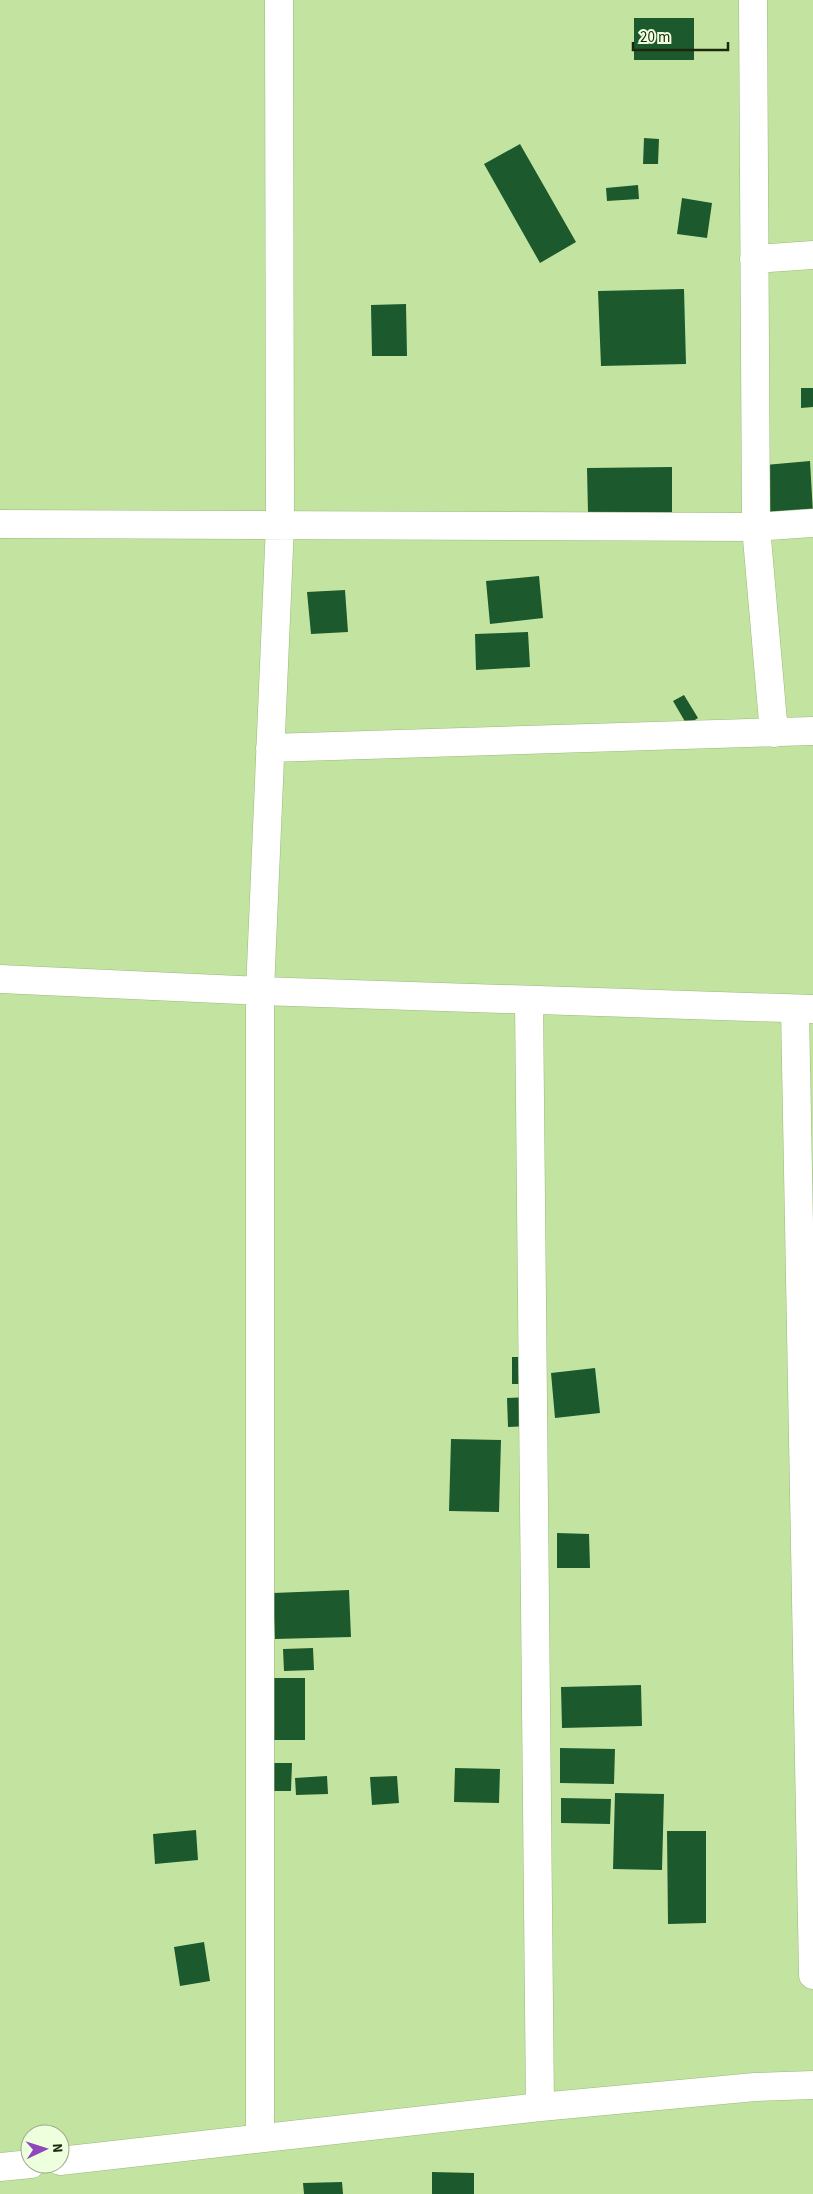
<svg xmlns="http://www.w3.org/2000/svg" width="813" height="2194" font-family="'Source Sans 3',sans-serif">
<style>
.building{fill:#1c592d}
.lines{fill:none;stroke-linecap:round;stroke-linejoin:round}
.minor-casing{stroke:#99b978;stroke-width:29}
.minor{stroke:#fff;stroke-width:28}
</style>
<rect width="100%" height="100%" fill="#c3e4a1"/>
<!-- building -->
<path class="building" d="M 634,18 L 694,18 L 694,60 L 634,60 Z
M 644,138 L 659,139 L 658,164 L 643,164 Z
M 520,144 L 576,242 L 540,263 L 484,164 Z
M 638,185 L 639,199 L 607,201 L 606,188 Z
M 682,198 L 712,203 L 707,238 L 677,234 Z
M 684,289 L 686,364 L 601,366 L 598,291 Z
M 406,304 L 407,356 L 372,356 L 371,305 Z
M 801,388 L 813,388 L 813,407 L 801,408 Z
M 810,461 L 813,513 L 769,517 L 765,465 Z
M 672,467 L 672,513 L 588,513 L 587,468 Z
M 539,576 L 543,618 L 490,624 L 486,581 Z
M 345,590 L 348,632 L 311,634 L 307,592 Z
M 528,632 L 530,667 L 476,670 L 475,634 Z
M 684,695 L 698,718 L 687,725 L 673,701 Z
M 512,1357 L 527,1357 L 527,1384 L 512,1384 Z
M 595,1368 L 600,1413 L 555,1418 L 551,1373 Z
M 529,1397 L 531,1426 L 508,1427 L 507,1398 Z
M 451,1439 L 501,1440 L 499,1512 L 449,1511 Z
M 557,1533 L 589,1534 L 590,1568 L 557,1568 Z
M 349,1590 L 351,1637 L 275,1639 L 273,1593 Z
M 313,1648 L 314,1670 L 284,1671 L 283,1649 Z
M 272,1678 L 305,1678 L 305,1740 L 272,1740 Z
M 641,1685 L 642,1726 L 562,1728 L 561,1687 Z
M 560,1748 L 615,1749 L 614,1784 L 560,1783 Z
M 274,1763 L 292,1763 L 291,1791 L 274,1791 Z
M 455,1768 L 500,1769 L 499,1803 L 454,1802 Z
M 327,1776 L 328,1794 L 296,1795 L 295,1778 Z
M 397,1776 L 399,1803 L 372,1805 L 370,1777 Z
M 615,1793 L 664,1794 L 662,1870 L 613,1869 Z
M 561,1798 L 611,1799 L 610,1824 L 561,1823 Z
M 196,1830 L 198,1860 L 155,1864 L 153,1834 Z
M 667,1831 L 706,1831 L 706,1923 L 668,1924 Z
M 204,1942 L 210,1981 L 180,1986 L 174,1947 Z
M 432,2172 L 474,2173 L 474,2194 L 432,2194 Z
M 342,2182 L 343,2194 L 304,2194 L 303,2183 Z"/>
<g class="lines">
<defs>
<path id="minor" d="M 753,0 L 756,527 L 774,733
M 754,259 L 813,255
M 0,524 L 756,527 L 813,523
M 270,748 L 813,731
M 0,979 L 260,991 L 813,1009
M 529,1000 L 540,2107
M 795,1009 L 813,1975
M 260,2138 L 260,991 L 280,525 L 279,0
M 60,2161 L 540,2107 L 755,2087 L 813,2085
M 0,2167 L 31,2164"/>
</defs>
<!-- minor casing -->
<use href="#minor" class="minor-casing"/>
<!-- minor -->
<use href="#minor" class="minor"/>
</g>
<!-- north arrow -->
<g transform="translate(45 2149) rotate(86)"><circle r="24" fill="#edffdd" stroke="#99a98a"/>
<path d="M0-4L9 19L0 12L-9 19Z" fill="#8e48bb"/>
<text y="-8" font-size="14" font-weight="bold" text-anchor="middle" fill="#1c280e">N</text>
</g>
<!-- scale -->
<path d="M633 42v8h95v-8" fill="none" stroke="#1c280e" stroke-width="2.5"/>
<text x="640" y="42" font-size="15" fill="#1c280e" stroke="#edffdd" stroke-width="4" paint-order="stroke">20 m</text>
</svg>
